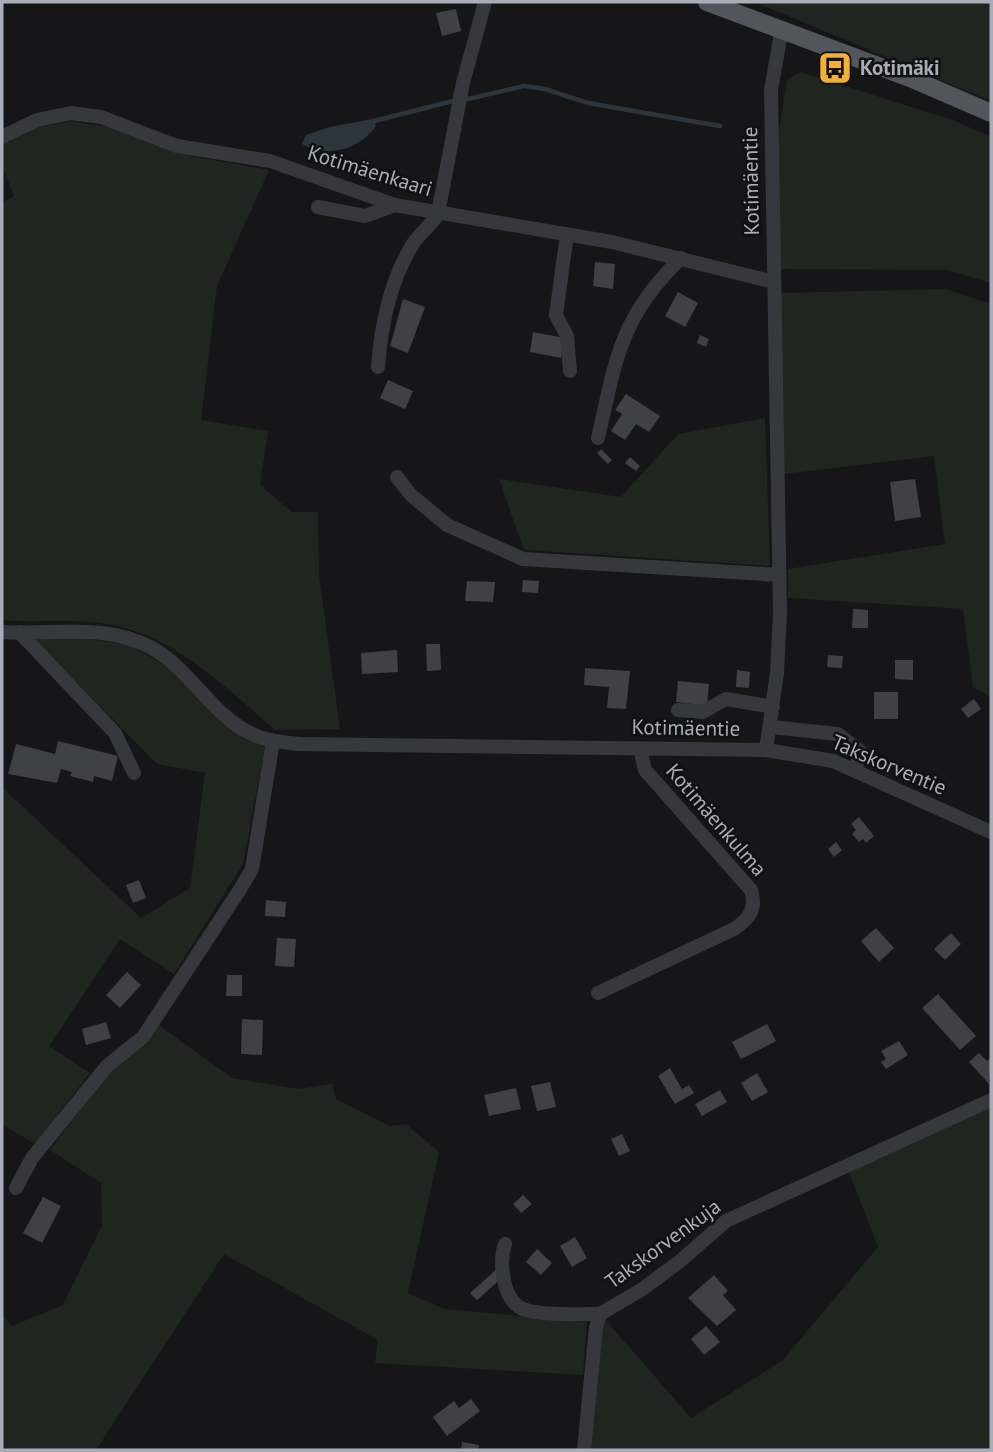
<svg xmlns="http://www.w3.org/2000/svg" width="993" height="1452" font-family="'PT Sans',sans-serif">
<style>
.green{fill:#1e261f}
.water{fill:#2c353c}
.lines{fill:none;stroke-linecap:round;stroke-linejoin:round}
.stream{stroke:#2c353c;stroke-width:4.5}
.building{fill:#404145}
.minor{stroke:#37383d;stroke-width:14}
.major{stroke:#53555c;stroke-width:18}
.labels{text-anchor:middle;stroke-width:5;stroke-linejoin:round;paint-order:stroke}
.poi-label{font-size:21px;font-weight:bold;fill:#a8adb8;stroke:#111113;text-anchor:start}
.street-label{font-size:21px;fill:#a8adb8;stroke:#111113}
</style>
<rect width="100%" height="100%" fill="#161618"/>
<!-- green -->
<path class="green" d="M 755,2 L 991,2 L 991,101 Z
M 800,72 L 953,120 L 991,137 L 991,283 L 948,270 L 777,269 L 776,151 L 787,80 Z
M 71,121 L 112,128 L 190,156 L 269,170 L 217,286 L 201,420 L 268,431 L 260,485 L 292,512 L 318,512 L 319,575 L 340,729 L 275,730 C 224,686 169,630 99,623 C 67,619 34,623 2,620 L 2,203 L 14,196 L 2,164 L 2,145 L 38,127 Z
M 946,289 L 991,304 L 991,698 L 973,687 L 963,609 L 788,598 L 788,569 L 945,544 L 934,456 L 784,474 L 780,293 Z
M 765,418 L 770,566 L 524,550 L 499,479 L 621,497 L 678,434 Z
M 68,636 L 131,645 L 171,669 L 234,731 L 265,747 L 243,864 L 174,974 L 120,939 L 49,1046 L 90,1073 L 35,1144 L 2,1124 L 2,787 L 141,918 L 190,888 L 205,773 L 157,764 L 34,639 Z
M 159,1025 L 232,1078 L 298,1089 L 332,1084 L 336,1099 L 390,1126 L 406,1124 L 439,1152 L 408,1293 L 444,1309 L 587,1322 L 583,1375 L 375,1363 L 378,1340 L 224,1254 L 96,1450 L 2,1450 L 2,1315 L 12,1326 L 63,1305 L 102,1225 L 101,1183 L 50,1150 L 111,1070 Z
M 991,1107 L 991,1450 L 588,1450 L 603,1317 L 691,1418 L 782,1361 L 878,1247 L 849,1172 Z"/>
<!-- water -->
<path class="water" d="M 373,119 L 376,126 C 360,149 327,159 302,144 L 306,135 L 330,127 Z"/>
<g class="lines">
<!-- stream -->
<path class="stream" d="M 468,99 L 524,86 L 545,89 L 588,103 L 720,126
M 374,121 L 453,101"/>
</g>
<!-- building -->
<path class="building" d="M 456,9 L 461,31 L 442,36 L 436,13 Z
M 595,262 L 615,264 L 613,289 L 593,286 Z
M 678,292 L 698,303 L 685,327 L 665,316 Z
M 403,299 L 425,307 L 408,353 L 390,346 Z
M 533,332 L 565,338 L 561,358 L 530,352 Z
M 700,335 L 709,339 L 706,347 L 697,343 Z
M 388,380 L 413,391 L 405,409 L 380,398 Z
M 626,394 L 660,416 L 649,432 L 636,424 L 625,440 L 611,431 L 622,414 L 615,410 Z
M 601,449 L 612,460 L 608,464 L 597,453 Z
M 630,457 L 640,466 L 636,471 L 625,463 Z
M 915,479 L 921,517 L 895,521 L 890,482 Z
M 523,580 L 539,581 L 538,593 L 522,592 Z
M 467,581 L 495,582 L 493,602 L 465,601 Z
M 853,609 L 868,610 L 868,628 L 852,628 Z
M 426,644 L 440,644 L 441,670 L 427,671 Z
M 397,650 L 398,672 L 362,674 L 361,653 Z
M 828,655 L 843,656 L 842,668 L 827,667 Z
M 895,660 L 913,660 L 913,680 L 895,679 Z
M 585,668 L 630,671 L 626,709 L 607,708 L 609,687 L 584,685 Z
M 737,670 L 750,672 L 749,688 L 736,687 Z
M 678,681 L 709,684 L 707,706 L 676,702 Z
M 874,692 L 898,692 L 898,719 L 874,719 Z
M 974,699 L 981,709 L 968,718 L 961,709 Z
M 58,741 L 118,756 L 112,781 L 94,776 L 93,782 L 70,776 L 72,772 L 61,769 L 57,783 L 8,774 L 16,744 L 55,754 Z
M 859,817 L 874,836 L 866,843 L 863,839 L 859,842 L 852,834 L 856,830 L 851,824 Z
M 836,842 L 842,850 L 834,857 L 828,849 Z
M 139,880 L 146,898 L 133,903 L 126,885 Z
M 266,900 L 286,902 L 285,917 L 265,916 Z
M 876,928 L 894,948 L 879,962 L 861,941 Z
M 951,933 L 961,944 L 945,960 L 934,949 Z
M 277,938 L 296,939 L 294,967 L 275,966 Z
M 127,972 L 141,985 L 120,1008 L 106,995 Z
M 227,975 L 242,975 L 242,996 L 226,996 Z
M 938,994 L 976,1036 L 960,1050 L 922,1008 Z
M 242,1019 L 263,1020 L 262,1055 L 241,1054 Z
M 106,1022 L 111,1038 L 86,1045 L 82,1029 Z
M 767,1024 L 776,1041 L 741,1059 L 732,1042 Z
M 899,1041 L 908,1055 L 886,1069 L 881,1062 L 886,1059 L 881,1051 Z
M 979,1053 L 987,1061 L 991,1057 L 989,1084 L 969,1062 Z
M 670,1068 L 682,1089 L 689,1085 L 694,1093 L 675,1104 L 658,1076 Z
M 757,1073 L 768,1092 L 752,1101 L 741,1083 Z
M 550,1082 L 556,1107 L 537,1111 L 531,1086 Z
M 516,1088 L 521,1109 L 489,1116 L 484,1095 Z
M 720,1090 L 727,1102 L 702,1116 L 695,1104 Z
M 622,1134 L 630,1151 L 619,1156 L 611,1139 Z
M 523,1195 L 532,1204 L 521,1213 L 513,1204 Z
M 43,1197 L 61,1206 L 42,1243 L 23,1233 Z
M 575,1237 L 587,1258 L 572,1267 L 560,1246 Z
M 537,1249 L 552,1263 L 541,1275 L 526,1262 Z
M 497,1269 L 503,1277 L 477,1300 L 470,1293 Z
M 714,1275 L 728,1291 L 723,1295 L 736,1310 L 717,1326 L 688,1298 Z
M 706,1326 L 720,1342 L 704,1355 L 691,1339 Z
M 471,1399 L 480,1411 L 447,1436 L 433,1417 L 454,1401 L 459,1408 Z
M 462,1442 L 479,1445 L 478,1450 L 461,1450 Z"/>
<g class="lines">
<!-- minor -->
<path class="minor" d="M 2,137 L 37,120 L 71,113 L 101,117 L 177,146 L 270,161 L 395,205 L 612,242 L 774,282
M 318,207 L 365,216 L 395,205
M 567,234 L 556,315 L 567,336 L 570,371
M 378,367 C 381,326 389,284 411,247 C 418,234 431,227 438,213 L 463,83 L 485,2
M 598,438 C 616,359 620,317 681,258
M 397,477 L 411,495 L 447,525 L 523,559 L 779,575
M 2,632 C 51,635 105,623 150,647 C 190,668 210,714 252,734 C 267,741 283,742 299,744 L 766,750 L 777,673 L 780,612 L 771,90 L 782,28
M 19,632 L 115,733 L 134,773
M 678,710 L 703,712 L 726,699 L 773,707
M 771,727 L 838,734 L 861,752 L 855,769
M 766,750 L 833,761 L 991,832
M 598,993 L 734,929 C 749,919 757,909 751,890 L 645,770 L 640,749
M 16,1188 L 32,1158 L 107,1066 L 143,1037 L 239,891 L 252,869 L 273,741
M 505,1244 C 499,1262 502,1300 523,1309 C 542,1316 580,1314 600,1314
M 584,1450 L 596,1327 L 600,1314 L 641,1290 L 679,1262 L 726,1221 L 991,1100"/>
<!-- major -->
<path class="major" d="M 707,2 L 910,78 L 991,113"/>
</g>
<!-- icons -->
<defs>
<symbol id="bus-square" viewBox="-11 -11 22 22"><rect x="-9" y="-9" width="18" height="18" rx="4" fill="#f2b134" stroke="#111113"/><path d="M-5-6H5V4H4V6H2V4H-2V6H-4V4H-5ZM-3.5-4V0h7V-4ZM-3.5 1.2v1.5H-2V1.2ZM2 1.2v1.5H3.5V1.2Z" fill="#111"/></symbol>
</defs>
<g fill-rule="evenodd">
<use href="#bus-square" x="816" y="49" width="38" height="38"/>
</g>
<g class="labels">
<!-- poi labels -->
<g class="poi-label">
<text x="860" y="75">Kotimäki</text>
</g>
<!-- street labels -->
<g class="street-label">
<text transform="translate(370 171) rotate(17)" y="7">Kotimäenkaari</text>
<text transform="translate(751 181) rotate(-91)" y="7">Kotimäentie</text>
<text transform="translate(686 728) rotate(1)" y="7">Kotimäentie</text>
<text transform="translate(889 765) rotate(23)" y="7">Takskorventie</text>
<text transform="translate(716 820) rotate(49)" y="7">Kotimäenkulma</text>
<text transform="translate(663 1244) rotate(-36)" y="7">Takskorvenkuja</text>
</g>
</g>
<!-- border -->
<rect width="993" height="1452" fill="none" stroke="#a8adb8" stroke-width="7"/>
</svg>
